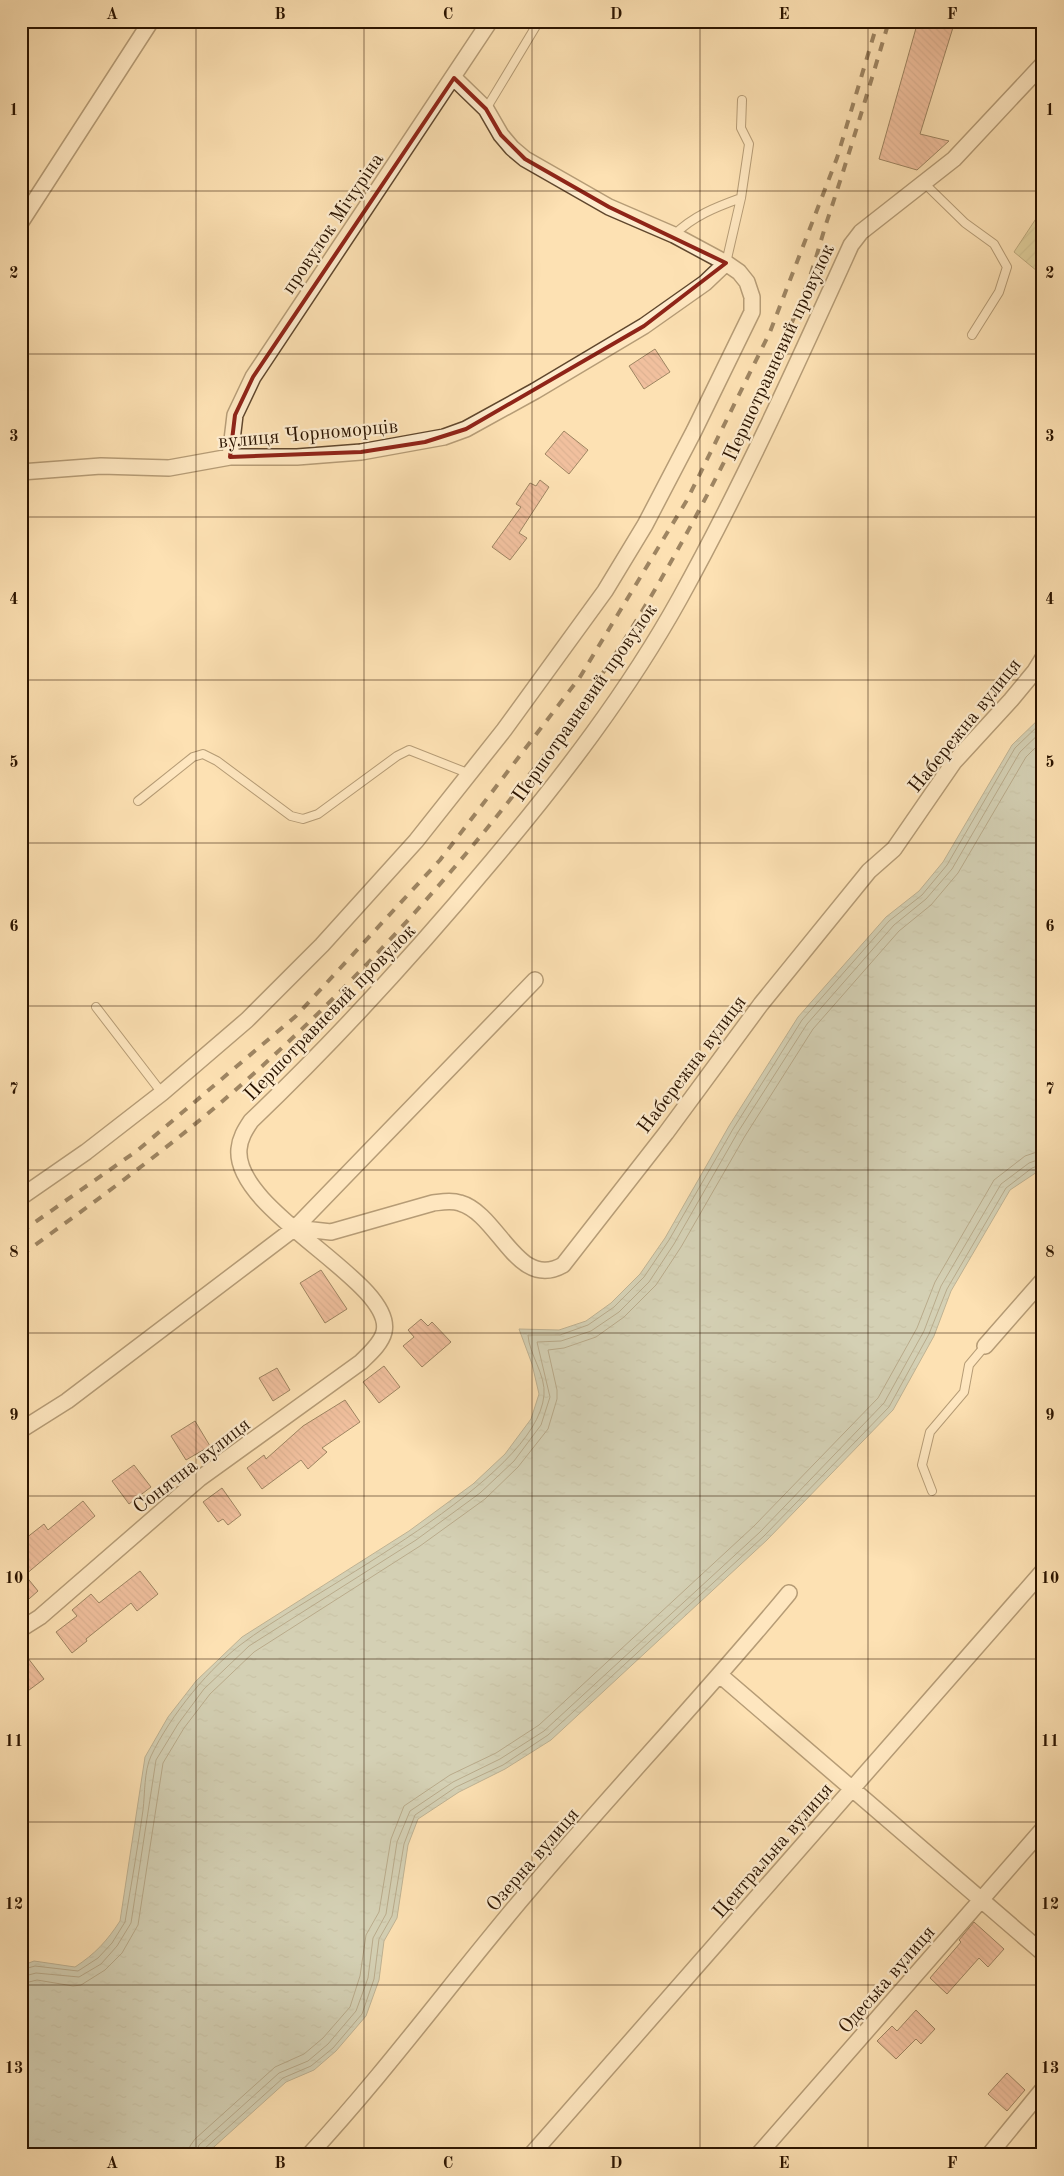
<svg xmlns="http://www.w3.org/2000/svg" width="1064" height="2176" font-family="'Old Standard TT',serif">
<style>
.garden{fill:url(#garden-furrows);stroke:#776b45}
.water{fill:url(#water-ripples);stroke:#73786d}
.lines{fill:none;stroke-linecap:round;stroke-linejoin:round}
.shore{stroke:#67685b;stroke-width:1}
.building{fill:url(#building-back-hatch);stroke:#2b1400}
.lane-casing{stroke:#60472d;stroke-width:10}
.street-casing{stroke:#60472d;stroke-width:18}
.lane{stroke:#feecce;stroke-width:8}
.street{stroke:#feecce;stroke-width:15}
.rail{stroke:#2b1400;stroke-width:4;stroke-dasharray:9 9;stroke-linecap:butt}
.marked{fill:none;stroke:#8f2418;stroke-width:4;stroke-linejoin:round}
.grid{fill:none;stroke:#2b1400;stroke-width:1;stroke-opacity:0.55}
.labels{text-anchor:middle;stroke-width:4.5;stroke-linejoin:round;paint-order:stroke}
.street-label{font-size:20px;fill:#2b1400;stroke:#feecce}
.neatline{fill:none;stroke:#2b1400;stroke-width:2}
.grid-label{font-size:16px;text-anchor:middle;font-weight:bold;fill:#2b1400}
</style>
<defs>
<pattern id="garden-furrows" width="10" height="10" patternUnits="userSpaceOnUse" patternTransform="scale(1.25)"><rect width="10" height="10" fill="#c3c28a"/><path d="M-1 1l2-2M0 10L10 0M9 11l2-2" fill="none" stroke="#a8a675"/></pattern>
<pattern id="water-ripples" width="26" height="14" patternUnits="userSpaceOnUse" patternTransform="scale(1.25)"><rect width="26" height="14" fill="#a3bbb6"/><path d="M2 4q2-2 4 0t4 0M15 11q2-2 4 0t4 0" fill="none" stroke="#8ca09b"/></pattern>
<pattern id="building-back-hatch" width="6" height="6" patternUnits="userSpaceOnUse" patternTransform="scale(1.25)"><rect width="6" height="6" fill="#e39786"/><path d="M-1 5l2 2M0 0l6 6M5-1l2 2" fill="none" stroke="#b87a6b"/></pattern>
</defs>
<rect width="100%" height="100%" fill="#fde1b3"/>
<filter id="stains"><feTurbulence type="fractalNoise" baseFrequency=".004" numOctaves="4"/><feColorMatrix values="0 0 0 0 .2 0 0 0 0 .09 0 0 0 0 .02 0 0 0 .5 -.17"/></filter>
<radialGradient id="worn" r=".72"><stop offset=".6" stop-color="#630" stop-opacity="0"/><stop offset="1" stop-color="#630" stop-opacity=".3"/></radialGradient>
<!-- garden -->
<path class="garden" d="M 1043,208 L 1043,276 L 1014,252 Z"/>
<!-- water -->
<path class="water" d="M 1043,715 L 1043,1168 L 1010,1190 L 951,1291 L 934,1336 L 893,1410 L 767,1540 L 551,1740 L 505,1769 L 459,1792 L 418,1819 L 408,1845 L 397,1918 L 384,1941 L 379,1980 L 366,2016 L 336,2051 L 314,2070 L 286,2082 L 205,2155 L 21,2155 L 21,1966 L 34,1961 L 75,1967 C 95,1954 107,1941 120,1921 L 145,1757 L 168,1717 L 196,1681 L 242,1637 L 409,1531 L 473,1484 L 505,1454 L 531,1419 L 539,1394 L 532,1364 L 519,1329 L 559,1330 L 586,1321 L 611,1303 L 640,1274 L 665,1238 L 729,1126 L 798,1017 L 886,917 L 919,891 L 943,862 L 1012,745 Z"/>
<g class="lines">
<!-- shore -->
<path class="shore" d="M 21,1970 L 35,1966 L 78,1971 L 98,1958 L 112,1943 L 125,1922 C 131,1885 138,1847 143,1810 C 145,1794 144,1771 151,1756 C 170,1716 210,1666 247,1640 C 313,1591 537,1479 544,1395 C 546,1375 529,1354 528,1335 L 560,1335 L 588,1325 L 614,1307 L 644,1277 L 669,1240 L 733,1129 L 802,1020 L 889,921 L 922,895 L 947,865 L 1015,748 L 1043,721
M 21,1977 L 36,1973 L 79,1977 L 101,1964 L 117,1946 L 131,1923 L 156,1760 L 178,1724 L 204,1689 L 249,1646 L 416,1540 L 480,1493 L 514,1461 L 541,1425 L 550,1397 L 537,1342 L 561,1341 L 591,1331 L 619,1312 L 649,1282 L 674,1244 L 738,1132 L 807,1024 L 894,925 L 926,899 L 952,869 L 1020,752 L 1043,730
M 21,1984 L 37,1980 L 73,1986 L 81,1985 L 105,1970 L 122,1953 L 138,1925 L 163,1763 L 184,1728 L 210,1694 L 254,1652 L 420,1546 L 485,1499 L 518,1467 L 548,1429 L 557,1399 L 557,1390 L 548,1350 L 564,1348 L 596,1337 L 624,1317 L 656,1285 L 681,1247 L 745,1136 L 813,1029 L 899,931 L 931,905 L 958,873 L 1026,757 L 1043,740
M 188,2155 L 190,2146 L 195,2139 L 275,2067 L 304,2054 L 323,2038 L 350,2007 L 360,1976 L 366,1935 L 379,1912 L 391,1839 L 404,1806 L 450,1775 L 496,1753 L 539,1725 L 754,1526 L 878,1398 L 917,1328 L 935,1282 L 994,1180 L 1025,1156 L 1043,1150
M 196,2155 L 199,2145 L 279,2073 L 308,2061 L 328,2044 L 356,2011 L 368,1978 L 373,1938 L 386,1914 L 397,1842 L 410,1811 L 453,1782 L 500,1759 L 544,1731 L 760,1532 L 884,1403 L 924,1331 L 941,1286 L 1001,1184 L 1029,1163 L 1043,1158
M 202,2155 L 204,2149 L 283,2078 L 311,2066 L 333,2048 L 362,2014 L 374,1979 L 379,1939 L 392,1916 L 404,1844 L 415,1815 L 456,1787 L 503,1765 L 548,1735 L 764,1536 L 889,1407 L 929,1334 L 947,1289 L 1006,1188 L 1032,1168 L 1043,1164"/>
</g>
<!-- building -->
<path class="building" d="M 918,21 L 955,21 L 920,134 L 949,141 L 917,170 L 879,159 Z
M 655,349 L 670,372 L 644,389 L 629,366 Z
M 564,431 L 588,450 L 569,474 L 545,454 Z
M 540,480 L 549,487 L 519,533 L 527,538 L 510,560 L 492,547 L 521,507 L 516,504 L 530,483 L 536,486 Z
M 321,1270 L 347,1309 L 325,1323 L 300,1283 Z
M 421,1319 L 428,1326 L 432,1322 L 451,1342 L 422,1367 L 403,1346 L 414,1337 L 408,1330 Z
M 384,1366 L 400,1387 L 379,1403 L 363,1382 Z
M 277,1368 L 290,1390 L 273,1401 L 259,1378 Z
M 345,1400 L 360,1422 L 322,1448 L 327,1452 L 308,1469 L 301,1460 L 262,1489 L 247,1468 L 264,1455 L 266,1459 L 303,1426 Z
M 195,1421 L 210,1446 L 186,1460 L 171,1436 Z
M 134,1465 L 151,1487 L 129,1504 L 112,1481 Z
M 222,1488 L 241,1515 L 228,1525 L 223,1519 L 218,1522 L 203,1502 Z
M 83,1501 L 95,1516 L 25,1575 L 38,1591 L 21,1606 L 21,1542 L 44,1524 L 48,1530 Z
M 140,1571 L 158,1594 L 137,1611 L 131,1603 L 86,1639 L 87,1641 L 72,1653 L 56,1632 L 77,1616 L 72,1610 L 91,1594 L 99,1603 Z
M 21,1649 L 44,1679 L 21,1696 Z
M 974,1922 L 1004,1949 L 988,1967 L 979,1958 L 947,1994 L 930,1978 L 961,1942 L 959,1940 Z
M 916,2010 L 935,2029 L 921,2044 L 916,2039 L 896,2059 L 877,2041 L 892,2026 L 897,2031 Z
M 1007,2073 L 1025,2090 L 1007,2111 L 988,2094 Z"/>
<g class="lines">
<defs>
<path id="lane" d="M 486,109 L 539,21
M 924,183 L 965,223 L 994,244 L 1007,267 L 999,292 L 972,335
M 674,235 C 693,216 716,207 741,198
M 726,263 L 741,198 L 749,144 L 741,128 L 742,100
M 138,801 L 193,757 L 203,754 L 217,761 L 291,816 L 303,819 L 318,814 L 397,756 L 409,750 L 470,774
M 96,1007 L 162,1093
M 932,1491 L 922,1465 L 930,1432 L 964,1392 L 969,1365 L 985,1346"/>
<path id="street" d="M 21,222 L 151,21
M 230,457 L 235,415 L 253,377 L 490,21
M 21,472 L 101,466 L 169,468 L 230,457 L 297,457 L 361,452 L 444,437 L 466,429 L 535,391 L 644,326 L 705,283 L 726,263
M 21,1197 L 86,1152 L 162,1093 L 247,1020 L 322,945 L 416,841 L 504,730 L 605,591 L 645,525 L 694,431 L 752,312 L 752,297 L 747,282 L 739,272 L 726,263 L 674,235 L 609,207 L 525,159 L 512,148 L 501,135 L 486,109 L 454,78
M 295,1228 L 331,1232 L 433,1203 C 442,1202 451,1200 460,1203 C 499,1214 517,1291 563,1265 L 666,1133 L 761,1004 L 869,871 L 894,849 L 954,762 L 1011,700 L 1035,671 L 1043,658
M 985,1346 L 1043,1280
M 21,1430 L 67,1401 L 295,1228 L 535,980
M 21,1629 L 40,1617 L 199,1479 L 361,1362 C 369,1354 381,1344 384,1332 C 396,1282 233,1212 239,1149 C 240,1138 245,1130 251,1121 C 337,1039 416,952 492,861 C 561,779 628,692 680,598 C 743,484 797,364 851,245 L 861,232 L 954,159 L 1043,64
M 721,1676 L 1043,1953
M 309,2155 C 386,2072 453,1980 526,1894 C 612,1792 704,1696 789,1593
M 531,2155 L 1043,1571
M 758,2155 L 1043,1829
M 989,2155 L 1043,2089"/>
</defs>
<!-- lane casing -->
<use href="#lane" class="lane-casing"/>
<!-- street casing -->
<use href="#street" class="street-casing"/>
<!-- lane -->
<use href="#lane" class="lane"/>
<!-- street -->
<use href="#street" class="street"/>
<!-- rail -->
<path class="rail" d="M 21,1232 L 138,1150 L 296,1016 L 440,860 L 580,677 L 687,500 L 770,332 L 837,158 L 878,21
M 21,1255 C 88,1207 155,1158 218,1105 C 351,991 471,858 573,716 C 635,630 687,537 734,442 C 758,394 784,345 803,295 C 813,271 819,246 827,221 C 849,155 869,88 889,21"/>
</g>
<!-- marked area -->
<path d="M0 0H1064V2176H0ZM 454,78 L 486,109 L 501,135 L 525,159 L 609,207 L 726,263 L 644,326 L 466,429 L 425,442 L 361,452 L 230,457 L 235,415 L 253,377 Z" fill="#fde1b3" fill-opacity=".55" fill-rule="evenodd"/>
<path class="marked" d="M 454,78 L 486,109 L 501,135 L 525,159 L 609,207 L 726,263 L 644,326 L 466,429 L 425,442 L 361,452 L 230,457 L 235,415 L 253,377 Z"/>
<!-- grid -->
<path class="grid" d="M 196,21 L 196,2155M 364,21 L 364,2155M 532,21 L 532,2155M 700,21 L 700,2155M 868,21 L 868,2155M 21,191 L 1043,191M 21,354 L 1043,354M 21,517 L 1043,517M 21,680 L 1043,680M 21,843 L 1043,843M 21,1006 L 1043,1006M 21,1170 L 1043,1170M 21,1333 L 1043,1333M 21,1496 L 1043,1496M 21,1659 L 1043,1659M 21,1822 L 1043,1822M 21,1985 L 1043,1985"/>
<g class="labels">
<!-- street labels -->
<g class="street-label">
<text transform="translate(332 223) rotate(-56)" y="7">провулок Мічуріна</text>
<text transform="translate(778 352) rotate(-65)" y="7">Першотравневий провулок</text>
<text transform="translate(308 433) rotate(-5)" y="7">вулиця Чорноморців</text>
<text transform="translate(584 702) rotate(-55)" y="7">Першотравневий провулок</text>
<text transform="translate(964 725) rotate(-51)" y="7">Набережна вулиця</text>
<text transform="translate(329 1012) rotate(-46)" y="7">Першотравневий провулок</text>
<text transform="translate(691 1064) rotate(-53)" y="7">Набережна вулиця</text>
<text transform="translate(191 1465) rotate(-38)" y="7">Сонячна вулиця</text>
<text transform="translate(772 1850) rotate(-49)" y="7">Центральна вулиця</text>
<text transform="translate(532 1859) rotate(-49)" y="7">Озерна вулиця</text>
<text transform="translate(886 1979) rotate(-49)" y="7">Одеська вулиця</text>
</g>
</g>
<!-- margin -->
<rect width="1064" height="2176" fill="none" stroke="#fde1b3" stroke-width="55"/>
<rect x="28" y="28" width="1008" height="2120" class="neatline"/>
<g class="grid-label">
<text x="112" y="19">A</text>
<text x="280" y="19">B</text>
<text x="448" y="19">C</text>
<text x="616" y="19">D</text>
<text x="784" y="19">E</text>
<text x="952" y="19">F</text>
<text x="14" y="115">1</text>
<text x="1050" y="115">1</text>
<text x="14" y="278">2</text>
<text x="1050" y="278">2</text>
<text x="14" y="441">3</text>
<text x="1050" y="441">3</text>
<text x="14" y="604">4</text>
<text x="1050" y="604">4</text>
<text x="14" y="767">5</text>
<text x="1050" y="767">5</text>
<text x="14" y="931">6</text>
<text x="1050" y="931">6</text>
<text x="14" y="1094">7</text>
<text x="1050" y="1094">7</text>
<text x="14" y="1257">8</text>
<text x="1050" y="1257">8</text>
<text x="14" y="1420">9</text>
<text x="1050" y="1420">9</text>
<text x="14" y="1583">10</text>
<text x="1050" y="1583">10</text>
<text x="14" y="1746">11</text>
<text x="1050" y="1746">11</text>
<text x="14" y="1909">12</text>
<text x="1050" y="1909">12</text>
<text x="14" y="2073">13</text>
<text x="1050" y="2073">13</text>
<text x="112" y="2168">A</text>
<text x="280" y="2168">B</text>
<text x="448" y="2168">C</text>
<text x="616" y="2168">D</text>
<text x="784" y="2168">E</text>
<text x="952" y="2168">F</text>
</g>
<rect width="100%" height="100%" filter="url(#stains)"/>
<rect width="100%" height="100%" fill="url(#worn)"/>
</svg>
